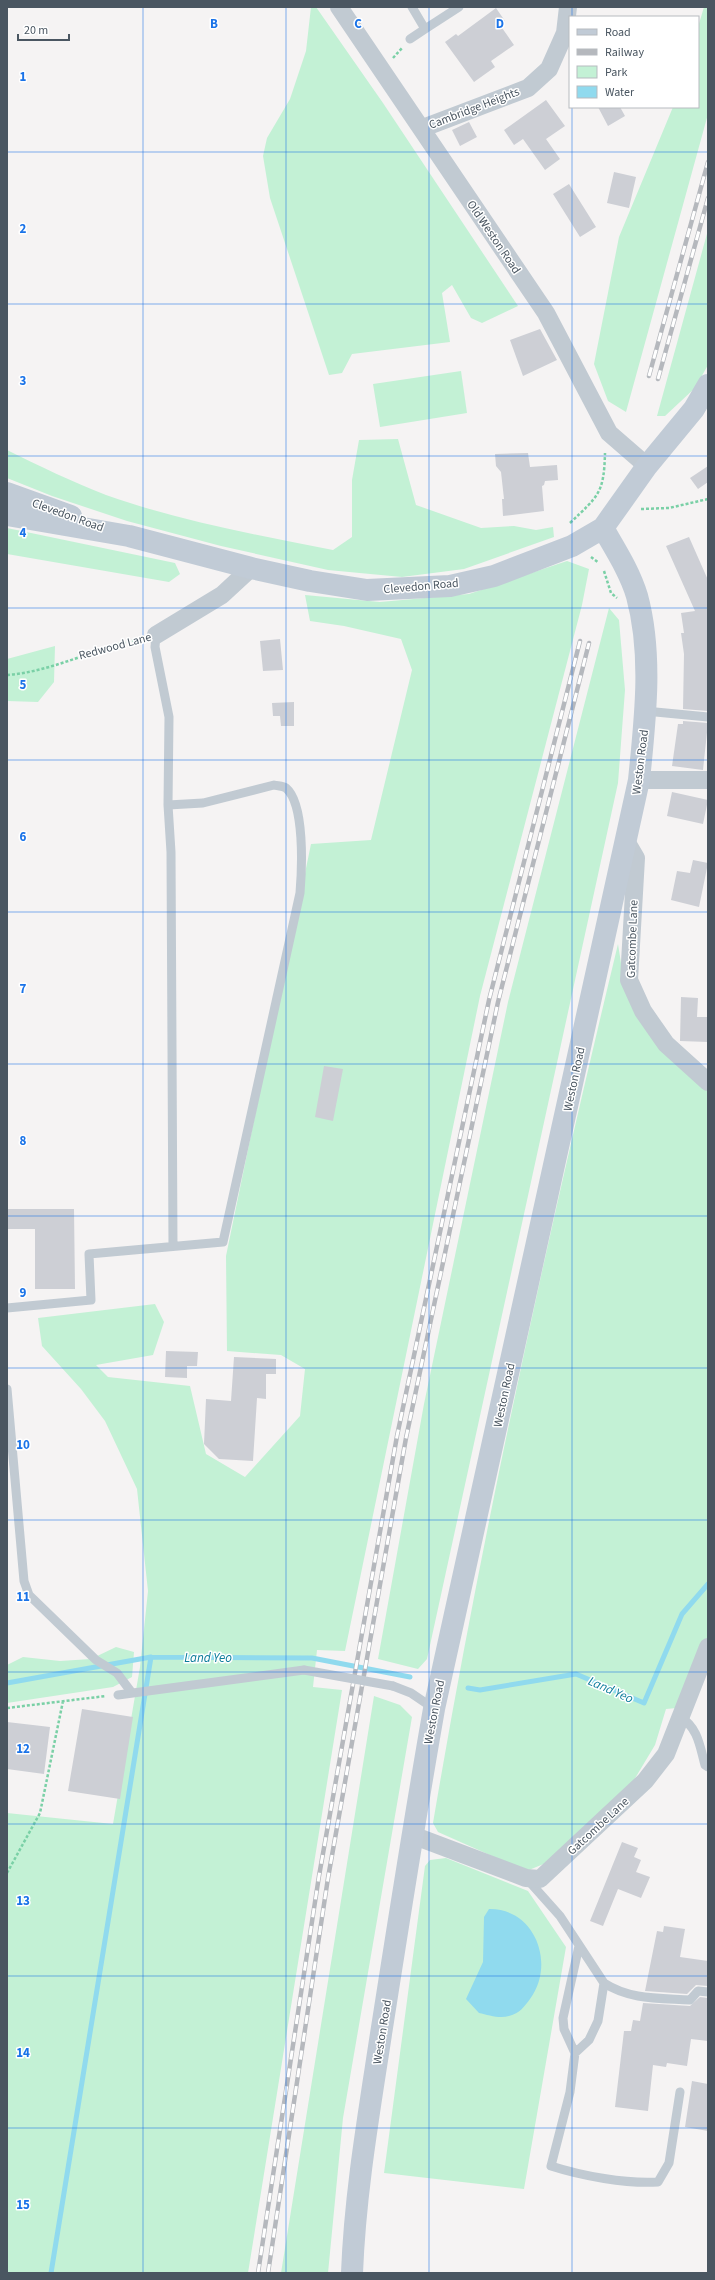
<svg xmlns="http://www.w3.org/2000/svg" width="715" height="2280" font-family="'Source Sans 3',sans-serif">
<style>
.green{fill:#c3f1d5}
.water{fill:#90daee}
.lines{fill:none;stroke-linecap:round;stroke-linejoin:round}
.stream{stroke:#90daee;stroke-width:5}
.building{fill:#cdcfd5}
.path{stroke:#7ad0a6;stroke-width:2.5;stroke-dasharray:3 2;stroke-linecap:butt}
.lane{stroke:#c1cad2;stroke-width:9}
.street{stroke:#c1cad2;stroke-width:18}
.secondary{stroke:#c1cbd6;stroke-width:22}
.rail-casing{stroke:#b5b8bd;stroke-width:4.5}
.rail{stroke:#fff;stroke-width:3;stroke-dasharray:9;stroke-linecap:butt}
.lane-bridge{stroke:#c1cad2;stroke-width:9}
.grid{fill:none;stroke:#1a73e8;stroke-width:1;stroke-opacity:0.55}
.labels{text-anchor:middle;stroke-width:3;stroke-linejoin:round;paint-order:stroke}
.street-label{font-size:12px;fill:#4a5661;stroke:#fff}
.water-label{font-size:13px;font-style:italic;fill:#0c7c9b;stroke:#fff}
.grid-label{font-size:13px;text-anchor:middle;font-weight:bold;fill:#1a73e8;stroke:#fff;stroke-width:3;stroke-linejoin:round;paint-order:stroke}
</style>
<rect width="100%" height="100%" fill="#f5f3f3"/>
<!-- green -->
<path class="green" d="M 311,7 L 316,7 L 383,103 L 518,306 L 482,323 L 471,318 L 452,285 L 442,293 L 450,342 L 352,354 L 342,373 L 329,375 L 270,198 L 263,156 L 267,138 L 290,99 L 306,51 Z
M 704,7 L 708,7 L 708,114 L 626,412 L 608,401 L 594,364 L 619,237 L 673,107 L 698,107 L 698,27 Z
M 708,230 L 708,365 L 695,388 L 665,416 L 657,416 Z
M 461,371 L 467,413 L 380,427 L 373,384 Z
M 398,439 L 416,505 L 481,528 L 514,526 L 536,530 L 553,527 L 554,537 L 464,569 L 402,577 L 328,570 L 221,546 L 127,521 L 52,496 L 7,478 L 7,450 C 39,466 73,482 106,495 C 179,521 257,535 333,550 L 352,537 L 352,480 L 359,440 Z
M 7,528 L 175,563 L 180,574 L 169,582 L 7,554 Z
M 567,561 L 589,569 L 582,605 L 480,996 L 345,1651 L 317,1650 L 313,1687 L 342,1690 L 248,2273 L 7,2273 L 7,1813 L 113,1824 L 140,1667 L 148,1591 L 137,1489 L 105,1421 L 81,1389 L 42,1346 L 38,1318 L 155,1304 L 164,1322 L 153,1355 L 96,1365 L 108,1377 L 190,1386 L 206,1454 L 245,1477 L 300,1416 L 305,1369 L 281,1355 L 227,1351 L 226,1256 L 311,844 L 371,840 L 412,670 L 401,639 L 344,626 L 310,621 L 305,595 L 380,602 L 469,594 Z
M 609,608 L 619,620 L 625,690 L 618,783 L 427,1659 L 418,1669 L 378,1659 L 424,1404 L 508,1002 Z
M 55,646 L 54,682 L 38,702 L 7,701 L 7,659 Z
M 618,944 L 624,982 L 662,1051 L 708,1091 L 708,1653 L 677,1708 L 666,1709 L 655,1745 L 634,1780 L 546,1863 L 529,1870 L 519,1868 L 438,1832 L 433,1823 C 483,1527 548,1235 618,944 Z
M 116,1647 L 134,1652 L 132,1677 L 113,1687 L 7,1703 L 7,1665 L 23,1657 L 60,1661 L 91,1659 Z
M 374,1696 L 400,1705 L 412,1717 L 343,2118 L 328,2273 L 281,2273 Z
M 446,1858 L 528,1891 L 566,1947 L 524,2189 L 384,2173 L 425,1866 L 430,1860 Z"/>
<!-- water -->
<path class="water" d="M 489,1909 C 535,1908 556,1964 530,1999 C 524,2007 520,2013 509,2016 C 500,2019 488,2015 479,2013 L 466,1999 L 483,1962 L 484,1917 Z"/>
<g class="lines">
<!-- stream -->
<path class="stream" d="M 7,1683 L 151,1657 L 312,1658 L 410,1677
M 468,1688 L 480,1690 L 576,1674 L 644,1703 L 682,1614 L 708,1584
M 51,2273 L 151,1657"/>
</g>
<!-- building -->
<path class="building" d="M 496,8 L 505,21 L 500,25 L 514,45 L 491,61 L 495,67 L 474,82 L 445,42 L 456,34 L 458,36 Z
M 546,100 L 565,126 L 546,139 L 560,159 L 545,170 L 523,139 L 514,145 L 504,130 Z
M 598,107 L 620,107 L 625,116 L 608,126 Z
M 469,122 L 477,137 L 460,146 L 452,130 Z
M 614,172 L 636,177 L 629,208 L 607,203 Z
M 569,184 L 596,227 L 580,237 L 553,194 Z
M 540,329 L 557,360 L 523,376 L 510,340 Z
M 528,453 L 530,467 L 557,465 L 558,480 L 545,481 L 544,485 L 542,486 L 544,511 L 503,516 L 502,499 L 504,499 L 501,472 L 496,466 L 495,454 Z
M 708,466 L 708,482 L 698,489 L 690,478 Z
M 689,537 L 708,580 L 708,711 L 683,709 L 684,654 L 681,633 L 684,633 L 681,613 L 695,611 L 666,546 Z
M 280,639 L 283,670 L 263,671 L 260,641 Z
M 294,702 L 294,726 L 281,726 L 280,716 L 273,716 L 272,703 Z
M 683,721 L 708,723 L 703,770 L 672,766 L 678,724 L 683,724 Z
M 672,792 L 708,800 L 703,824 L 667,816 Z
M 693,860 L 708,863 L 699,907 L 671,900 L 677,871 L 690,873 Z
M 681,997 L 698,998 L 697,1017 L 708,1017 L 708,1042 L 680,1041 Z
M 324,1066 L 343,1069 L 333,1121 L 315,1117 Z
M 7,1209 L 74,1209 L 75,1289 L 35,1289 L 35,1229 L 7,1229 Z
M 166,1351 L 198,1352 L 197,1366 L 187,1366 L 187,1378 L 165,1377 Z
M 234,1357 L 276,1359 L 276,1374 L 266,1374 L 266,1399 L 257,1398 L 253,1461 L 219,1459 L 204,1444 L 206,1399 L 231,1401 Z
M 82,1709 L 133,1717 L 120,1799 L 68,1791 Z
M 7,1722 L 50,1727 L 44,1774 L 7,1769 Z
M 622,1842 L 638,1848 L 634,1857 L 641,1860 L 636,1872 L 650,1877 L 641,1898 L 618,1889 L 603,1926 L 590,1921 Z
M 664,1926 L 685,1929 L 680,1957 L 708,1961 L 708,1986 L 696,1985 L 687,1994 L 645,1991 L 657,1931 L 663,1932 Z
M 700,1997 L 708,1998 L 708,2041 L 691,2039 L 687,2066 L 667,2063 L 666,2067 L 653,2065 L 648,2111 L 615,2107 L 624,2031 L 631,2031 L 633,2020 L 640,2021 L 643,2003 L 690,2006 Z
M 692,2081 L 708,2084 L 708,2131 L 685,2127 Z"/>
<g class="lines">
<!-- path -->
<path class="path" d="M 393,58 L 402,48
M 641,509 L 669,508 L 708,499
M 570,523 C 598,496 604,494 605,453
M 591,557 L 599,563
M 604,571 L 611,593 L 617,598
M 7,675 C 51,672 96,648 139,639
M 7,1708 L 106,1696
M 7,1873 L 40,1813 L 63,1701"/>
<!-- lane -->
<path class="lane" d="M 412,7 L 425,29 L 459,7
M 410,39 L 425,29
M 645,711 L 708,717
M 168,805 L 171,852 L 173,1246
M 7,1308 L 91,1300 L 89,1254 L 223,1242 L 300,893 C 302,869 305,804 286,788 C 283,786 278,786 274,785 L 203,803 L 168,805 L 169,717 L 155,647 L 156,635
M 7,1389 L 24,1581 L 29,1595 L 96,1660 L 117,1673 L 132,1693
M 393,1686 L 411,1693 L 433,1708
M 118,1695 L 304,1670
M 680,1717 C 698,1727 700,1747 705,1765 L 708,1767
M 527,1879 L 560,1916 L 604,1983 C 630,2000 660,1998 690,2000 L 698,1991 L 708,1992
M 604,1983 L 598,2021 L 589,2040 L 575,2053 L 570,2092 L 551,2166 C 582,2176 626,2184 658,2182 L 669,2163 L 680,2092
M 575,2053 L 564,2029 L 563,2018 L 579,1946"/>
<!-- street -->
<path class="street" d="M 339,7 L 546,313 L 609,433 L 647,466
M 423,128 L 528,88 L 549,69 L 565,33 L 568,7
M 156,635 L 222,595 L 251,568
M 639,780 L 708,780
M 626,841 L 636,858 L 629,980 L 643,1011 L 666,1044 L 708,1082
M 412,1835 L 526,1878 L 540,1879 L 645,1781 L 666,1754 L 708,1647"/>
<!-- secondary -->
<path class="secondary" d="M 7,493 L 71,516
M 7,515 L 129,536 L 251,568 L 310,581 L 367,590 L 450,586 L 494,576 L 572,546 L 603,528 L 647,466 L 694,409 L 708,385
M 352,2273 C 355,2193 369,2113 381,2034 C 398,1925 415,1817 434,1709 L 639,780 C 645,720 653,655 637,596 C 630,572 615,549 603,528"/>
<defs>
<path id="rail" d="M 649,376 L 708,162
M 658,379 L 708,198
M 258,2273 L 319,1876 L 397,1436 L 489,1000 L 580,641
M 268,2273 L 328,1878 L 406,1438 L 498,1002 L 589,643"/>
</defs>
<!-- rail casing -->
<use href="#rail" class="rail-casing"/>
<!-- rail -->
<use href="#rail" class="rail"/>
<!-- lane-bridge -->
<path class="lane-bridge" d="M 304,1670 L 393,1686"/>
</g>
<!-- grid -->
<path class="grid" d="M 143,7 L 143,2273M 286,7 L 286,2273M 429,7 L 429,2273M 572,7 L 572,17M 572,107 L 572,2273M 7,152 L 708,152M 7,304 L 708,304M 7,456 L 708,456M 7,608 L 708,608M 7,760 L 708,760M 7,912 L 708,912M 7,1064 L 708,1064M 7,1216 L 708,1216M 7,1368 L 708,1368M 7,1520 L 708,1520M 7,1672 L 708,1672M 7,1824 L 708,1824M 7,1976 L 708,1976M 7,2128 L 708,2128"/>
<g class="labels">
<!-- street labels -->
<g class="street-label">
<text transform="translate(474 108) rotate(-21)" y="4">Cambridge Heights</text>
<text transform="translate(494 237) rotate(56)" y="4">Old Weston Road</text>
<text transform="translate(68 515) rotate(20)" y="4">Clevedon Road</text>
<text transform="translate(421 586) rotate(-5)" y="4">Clevedon Road</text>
<text transform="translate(115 646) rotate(-15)" y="4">Redwood Lane</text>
<text transform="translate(640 762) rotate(-83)" y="4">Weston Road</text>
<text transform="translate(632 939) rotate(-88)" y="4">Gatcombe Lane</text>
<text transform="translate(574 1079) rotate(-78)" y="4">Weston Road</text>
<text transform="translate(504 1395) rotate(-78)" y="4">Weston Road</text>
<text transform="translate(434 1712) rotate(-79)" y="4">Weston Road</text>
<text transform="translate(598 1826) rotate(-43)" y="4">Gatcombe Lane</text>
<text transform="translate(382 2032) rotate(-81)" y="4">Weston Road</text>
</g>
<!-- water labels -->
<g class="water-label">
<text x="208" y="1662">Land Yeo</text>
<text transform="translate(611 1689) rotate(24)" y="5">Land Yeo</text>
</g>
</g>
<g class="grid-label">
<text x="214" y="28">B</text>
<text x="358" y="28">C</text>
<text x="500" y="28">D</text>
<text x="23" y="81">1</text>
<text x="23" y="233">2</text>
<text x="23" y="385">3</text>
<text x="23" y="537">4</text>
<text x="23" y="689">5</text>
<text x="23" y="841">6</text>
<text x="23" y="993">7</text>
<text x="23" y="1145">8</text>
<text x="23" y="1297">9</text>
<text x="23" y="1449">10</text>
<text x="23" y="1601">11</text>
<text x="23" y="1753">12</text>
<text x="23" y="1905">13</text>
<text x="23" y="2057">14</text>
<text x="23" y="2209">15</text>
</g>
<!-- border -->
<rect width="715" height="2280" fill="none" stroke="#4a5661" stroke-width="16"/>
<!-- legend -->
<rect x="569" y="16" width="130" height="92" fill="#ffffff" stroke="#b7bbc0"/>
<rect x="577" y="29" width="20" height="6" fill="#c1cbd6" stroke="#b7bbc0"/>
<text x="605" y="36" font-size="12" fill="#4a5661">Road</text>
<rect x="577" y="49" width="20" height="6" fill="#b5b8bd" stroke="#b7bbc0"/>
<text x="605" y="56" font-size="12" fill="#4a5661">Railway</text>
<rect x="577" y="66" width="20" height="12" fill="#c3f1d5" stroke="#b7bbc0"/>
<text x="605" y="76" font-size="12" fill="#4a5661">Park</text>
<rect x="577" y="86" width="20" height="12" fill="#90daee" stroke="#b7bbc0"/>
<text x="605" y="96" font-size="12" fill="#4a5661">Water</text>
<!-- scale -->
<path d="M18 34v6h51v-6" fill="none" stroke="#4a5661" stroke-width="2"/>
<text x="24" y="34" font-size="12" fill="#4a5661" stroke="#ffffff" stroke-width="3" paint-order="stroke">20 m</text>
</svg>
